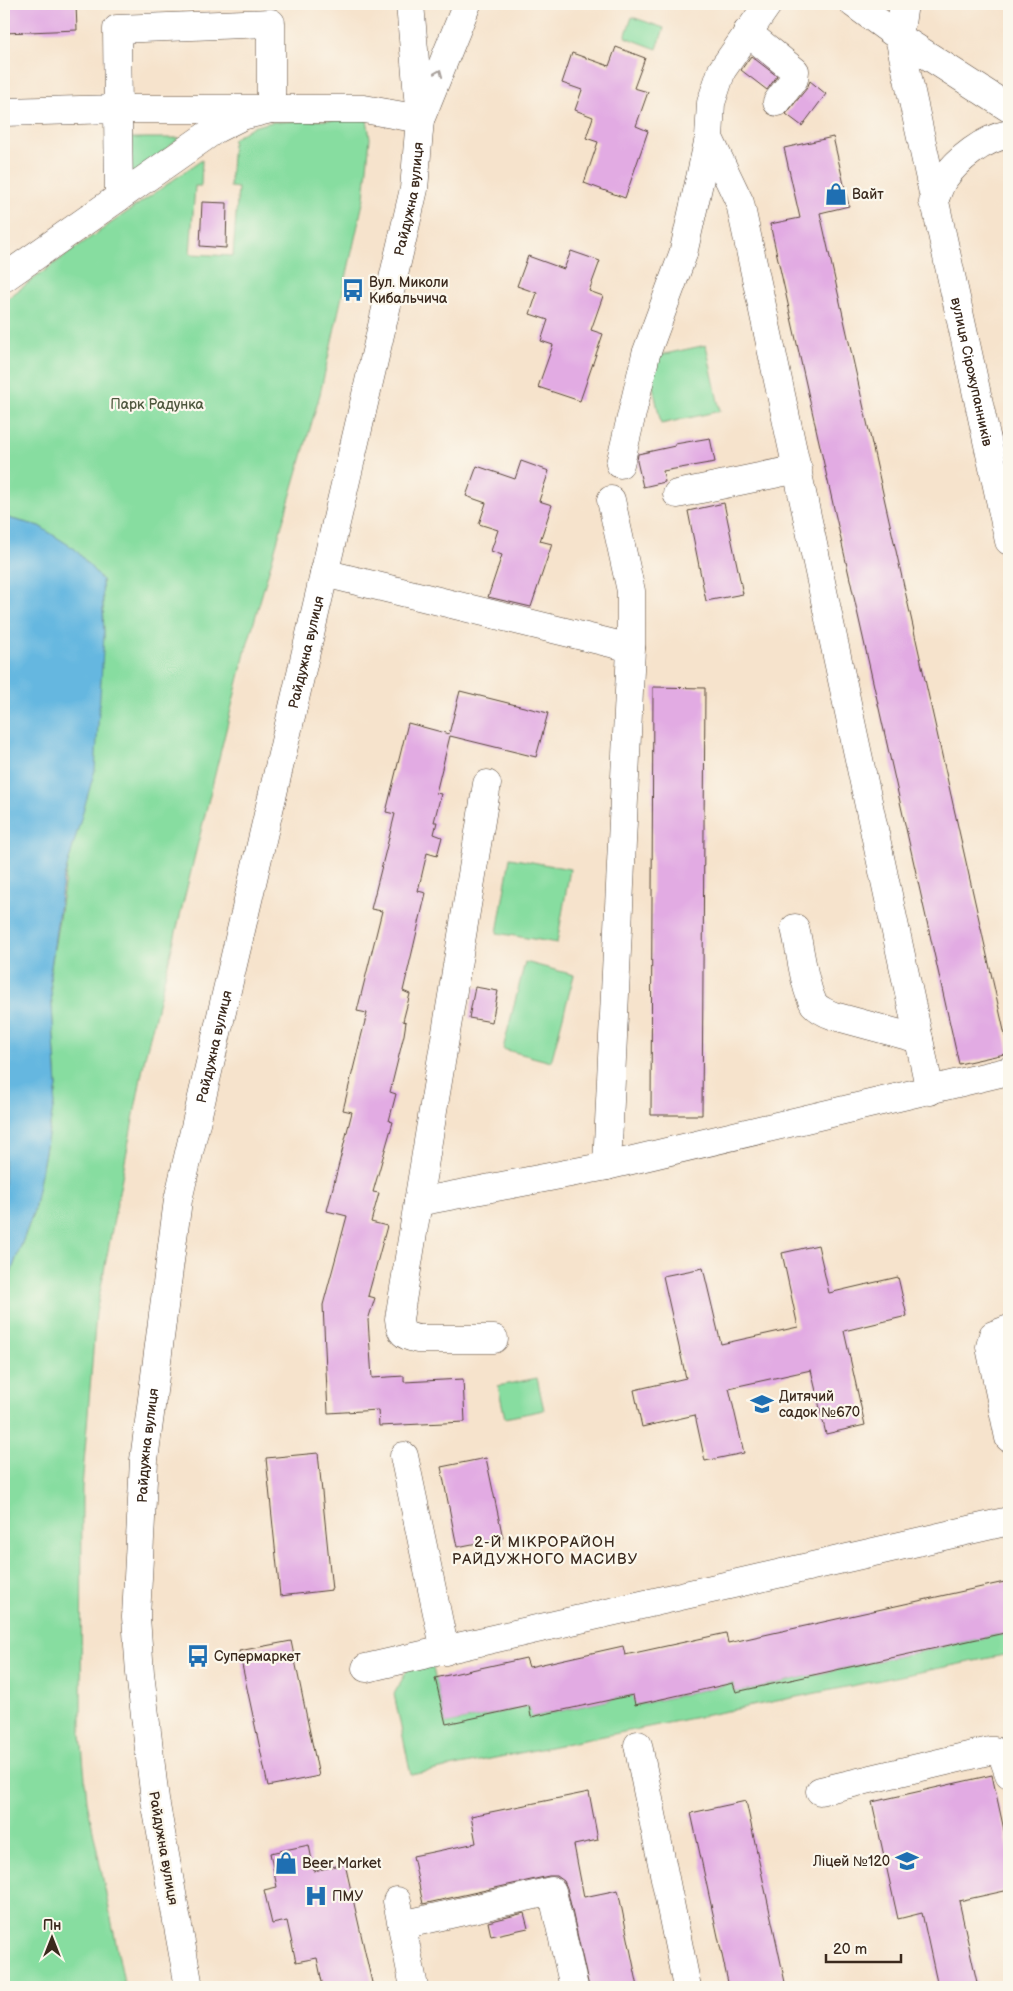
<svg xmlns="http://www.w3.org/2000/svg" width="1013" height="1991" font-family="'Balsamiq Sans',sans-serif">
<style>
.green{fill:#87dda0;stroke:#61845f}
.water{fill:#65b7e0;stroke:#50707f}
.building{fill:#e2abe3}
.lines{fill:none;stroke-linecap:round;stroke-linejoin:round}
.minor-casing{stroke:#574638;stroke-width:29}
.minor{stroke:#fff;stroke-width:28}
.oneway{stroke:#a79f9a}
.labels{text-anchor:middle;stroke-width:4.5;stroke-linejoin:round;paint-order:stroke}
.poi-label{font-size:14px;fill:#3b2a1e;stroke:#fbf7ec;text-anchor:start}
.street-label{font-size:14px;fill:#3b2a1e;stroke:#fbf7ec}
.park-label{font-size:14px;fill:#4e573e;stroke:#fbf7ec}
.neighbourhood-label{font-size:15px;letter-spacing:1px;fill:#3b2a1e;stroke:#fbf7ec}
</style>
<rect width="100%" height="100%" fill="#fbf7ec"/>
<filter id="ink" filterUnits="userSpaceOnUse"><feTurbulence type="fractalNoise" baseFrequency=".02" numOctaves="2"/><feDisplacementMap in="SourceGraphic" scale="10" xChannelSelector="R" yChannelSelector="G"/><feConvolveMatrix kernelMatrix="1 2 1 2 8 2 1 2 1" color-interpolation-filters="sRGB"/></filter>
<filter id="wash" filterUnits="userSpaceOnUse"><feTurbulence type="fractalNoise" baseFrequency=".0096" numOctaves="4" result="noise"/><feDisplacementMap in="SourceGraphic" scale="20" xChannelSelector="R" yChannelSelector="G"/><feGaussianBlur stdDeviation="1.12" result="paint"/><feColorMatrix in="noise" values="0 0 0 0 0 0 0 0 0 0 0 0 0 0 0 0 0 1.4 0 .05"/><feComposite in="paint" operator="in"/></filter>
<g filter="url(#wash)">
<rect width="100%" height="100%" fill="#f6e3cc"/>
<!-- green -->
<path class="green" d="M 632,17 L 664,28 L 657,49 L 625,37 Z
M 367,119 L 370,138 L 364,198 L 320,394 L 245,653 L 145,1057 L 96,1313 L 82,1488 L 81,1734 L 87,1801 L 125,1987 L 4,1987 L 4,1291 L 34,1211 L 57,1087 L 50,974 L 104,636 L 102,580 L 74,549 L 39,526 L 4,517 L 4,301 L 77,247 L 202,160 L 201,186 L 195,186 L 190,254 L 233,256 L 238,188 L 230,187 L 233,139 L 252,127 L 272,122 Z
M 125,138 L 180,138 L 125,181 Z
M 706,345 L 720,411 L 661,424 L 647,358 Z
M 510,858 L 570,869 L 557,943 L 497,933 Z
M 525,962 L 574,975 L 551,1062 L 503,1049 Z
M 537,1378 L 544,1410 L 505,1418 L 498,1386 Z
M 1009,1632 L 1009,1654 L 411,1775 L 394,1694 L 408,1669 L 432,1664 L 446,1724 L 529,1706 L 532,1717 L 633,1695 L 636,1705 L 733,1683 L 736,1692 Z"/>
<!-- water -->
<path class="water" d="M 4,517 L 39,526 L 75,549 L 102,580 L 104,636 L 95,770 L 63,881 L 50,974 L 57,1087 L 34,1211 L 4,1291 Z"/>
<g id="blocks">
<!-- building -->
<path class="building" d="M 4,4 L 76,4 L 77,30 L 4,33 Z
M 616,47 L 645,58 L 634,88 L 648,92 L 636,126 L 648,131 L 625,198 L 584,183 L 598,142 L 586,138 L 593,117 L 575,110 L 582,90 L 562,83 L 572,53 L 609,66 Z
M 751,56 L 777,76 L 767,90 L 741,70 Z
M 810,81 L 826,94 L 802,126 L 786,114 L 807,88 Z
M 833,137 L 849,206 L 820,213 L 1009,1053 L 959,1064 L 770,224 L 800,218 L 784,148 Z
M 202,202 L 227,203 L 226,248 L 200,246 Z
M 571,251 L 600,261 L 589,291 L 603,296 L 591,330 L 603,334 L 580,401 L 538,387 L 553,345 L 541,341 L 548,320 L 530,314 L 537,293 L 517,286 L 528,256 L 564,269 Z
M 710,438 L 715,462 L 663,471 L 665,482 L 643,487 L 637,461 L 638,454 L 675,446 L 675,444 Z
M 521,461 L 549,471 L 539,501 L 552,505 L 540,541 L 552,544 L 531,607 L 488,597 L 502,555 L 491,551 L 498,530 L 479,524 L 486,503 L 466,496 L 477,466 L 515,479 Z
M 724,503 L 743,594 L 706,601 L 688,511 Z
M 653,687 L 705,688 L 702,1115 L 651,1115 Z
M 460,691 L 548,713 L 536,757 L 450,736 L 436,793 L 441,794 L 434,822 L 437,822 L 434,834 L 442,837 L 437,856 L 427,853 L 418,891 L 426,893 L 403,991 L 410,994 L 403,1021 L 406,1022 L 404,1035 L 390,1092 L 396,1094 L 389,1121 L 393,1122 L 373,1192 L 379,1193 L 371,1222 L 387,1226 L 368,1296 L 375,1298 L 368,1320 L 372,1378 L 404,1376 L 404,1382 L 463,1379 L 465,1422 L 379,1426 L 378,1410 L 328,1413 L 323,1305 L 347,1216 L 327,1211 L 352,1112 L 343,1110 L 367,1013 L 357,1011 L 382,911 L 371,909 L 395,814 L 386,812 L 408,723 L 449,734 Z
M 475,987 L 498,991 L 492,1022 L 469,1018 Z
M 818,1245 L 829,1293 L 898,1277 L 907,1316 L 844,1331 L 865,1425 L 826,1434 L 811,1370 L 729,1388 L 744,1453 L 705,1461 L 695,1415 L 642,1427 L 634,1390 L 686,1378 L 663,1276 L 703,1268 L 721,1344 L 798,1327 L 782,1253 Z
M 318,1453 L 332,1590 L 280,1596 L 266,1458 Z
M 486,1458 L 503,1538 L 457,1547 L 441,1467 Z
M 1009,1581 L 1009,1632 L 736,1692 L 733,1683 L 635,1705 L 633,1695 L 531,1717 L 529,1706 L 446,1724 L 435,1678 L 526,1658 L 529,1667 L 623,1646 L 625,1655 L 726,1633 L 728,1643 Z
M 291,1641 L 319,1776 L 268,1786 L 239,1651 Z
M 992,1775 L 1009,1853 L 1009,1890 L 959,1901 L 978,1987 L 938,1987 L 922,1913 L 898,1919 L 872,1802 Z
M 589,1792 L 598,1840 L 574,1845 L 584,1897 L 618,1890 L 638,1987 L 589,1987 L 567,1888 L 564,1881 L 557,1876 L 549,1876 L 423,1904 L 413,1856 L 476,1843 L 471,1816 Z
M 746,1801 L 786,1987 L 729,1987 L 691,1813 Z
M 309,1845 L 314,1871 L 345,1864 L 373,1987 L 323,1987 L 317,1958 L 296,1962 L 287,1921 L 272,1924 L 264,1890 L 277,1887 L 270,1853 Z
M 524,1913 L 528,1928 L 491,1936 L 488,1922 Z"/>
</g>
</g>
<g filter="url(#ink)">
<use href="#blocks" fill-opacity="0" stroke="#574638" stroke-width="1"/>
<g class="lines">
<defs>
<g id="minor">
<path d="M 768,4 L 722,70 L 711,103 L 709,138 L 740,203 L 930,1091"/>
<path d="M 854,4 L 899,37 L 1009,108"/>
<path id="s1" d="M 904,4 L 899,37 L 1009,541"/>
<path d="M 747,32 L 795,71 L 794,79 L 777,102"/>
<path d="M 4,112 L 118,109 L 271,109 L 271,23 L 117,29 L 119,197"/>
<path d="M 422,115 L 467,4"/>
<path d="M 933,202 C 937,195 939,187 943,180 C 958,159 983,139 1009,134"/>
<path d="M 4,278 L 216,129 L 242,116 L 271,109 L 364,109 L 420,119"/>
<path d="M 620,464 L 646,354 L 683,254 L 709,138"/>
<path d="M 677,494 L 798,469"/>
<path d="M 324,573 L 631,648"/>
<path d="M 487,784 L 418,1202 L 607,1166 L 1009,1071"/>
<path d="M 795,928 C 800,947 804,988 814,1004 C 819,1010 826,1013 834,1016 L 919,1039"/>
<path d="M 607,1166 L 631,648 L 631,591 L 611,500"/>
<path d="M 418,1202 L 399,1319 C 400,1333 404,1336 418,1339 L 494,1339"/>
<path d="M 1009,1329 L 993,1335 L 990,1347 L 1009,1438"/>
<path d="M 404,1456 L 445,1651"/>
<path d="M 366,1668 L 1009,1521"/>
<path d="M 638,1745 L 687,1987"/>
<path d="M 820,1791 L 989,1751 L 995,1751 L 1003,1757 L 1009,1774"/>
<path d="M 397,1901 L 414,1987"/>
<path d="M 402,1925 L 552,1891 L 574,1987"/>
<path id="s2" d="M 189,1987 L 155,1800 L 140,1673 L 136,1617 L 144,1460 L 178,1200 L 414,189 L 420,119 L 410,4"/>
</g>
</defs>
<!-- minor casing -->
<use href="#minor" class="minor-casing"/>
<!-- minor -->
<use href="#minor" class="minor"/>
</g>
<!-- one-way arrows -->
<defs><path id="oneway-chevron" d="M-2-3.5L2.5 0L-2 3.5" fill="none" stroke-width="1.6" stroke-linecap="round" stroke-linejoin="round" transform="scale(1.25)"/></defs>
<use class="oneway" href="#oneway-chevron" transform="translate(439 73) rotate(-68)"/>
</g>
<!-- icons -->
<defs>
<symbol id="shop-bare" viewBox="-9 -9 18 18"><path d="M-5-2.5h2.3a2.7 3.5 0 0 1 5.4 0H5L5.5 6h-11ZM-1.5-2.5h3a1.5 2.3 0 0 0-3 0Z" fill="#1f6fb2" stroke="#fbf7ec" stroke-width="2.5" paint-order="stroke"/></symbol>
<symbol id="bus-bare" viewBox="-9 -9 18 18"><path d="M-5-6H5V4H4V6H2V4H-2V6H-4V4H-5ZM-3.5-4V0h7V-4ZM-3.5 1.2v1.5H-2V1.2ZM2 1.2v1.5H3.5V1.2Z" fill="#1f6fb2" stroke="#fbf7ec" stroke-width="2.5" paint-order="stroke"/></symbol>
<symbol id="school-bare" viewBox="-9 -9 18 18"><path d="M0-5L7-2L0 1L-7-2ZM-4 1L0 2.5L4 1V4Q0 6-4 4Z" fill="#1f6fb2" stroke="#fbf7ec" stroke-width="2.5" paint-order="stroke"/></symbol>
<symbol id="hospital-bare" viewBox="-9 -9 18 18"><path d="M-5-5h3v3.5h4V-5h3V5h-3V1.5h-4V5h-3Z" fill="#1f6fb2" stroke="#fbf7ec" stroke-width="2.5" paint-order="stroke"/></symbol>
</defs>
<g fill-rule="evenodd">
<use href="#shop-bare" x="820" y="178" width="32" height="32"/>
<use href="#bus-bare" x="337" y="274" width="32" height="32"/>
<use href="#school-bare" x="746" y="1388" width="32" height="32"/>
<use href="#bus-bare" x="182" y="1640" width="32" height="32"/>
<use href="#school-bare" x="891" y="1845" width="32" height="32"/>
<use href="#shop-bare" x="270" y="1847" width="32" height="32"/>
<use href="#hospital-bare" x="300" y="1880" width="32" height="32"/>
</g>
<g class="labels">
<!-- poi labels -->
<g class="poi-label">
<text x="852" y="199">Вайт</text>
<text x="369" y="287">Вул. Миколи<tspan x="369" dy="16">Кибальчича</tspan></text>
<text x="779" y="1401">Дитячий<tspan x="779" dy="16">садок №670</tspan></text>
<text x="214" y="1661">Супермаркет</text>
<text x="890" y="1866" text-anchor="end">Ліцей №120</text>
<text x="302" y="1868">Beer Market</text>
<text x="332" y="1901">ПМУ</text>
</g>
<!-- street labels -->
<g class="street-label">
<text dy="5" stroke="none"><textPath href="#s2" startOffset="1821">Райдужна вулиця</textPath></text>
<text dy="5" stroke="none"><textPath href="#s1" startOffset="376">вулиця Сірожупанників</textPath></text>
<text dy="5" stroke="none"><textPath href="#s2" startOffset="1356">Райдужна вулиця</textPath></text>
<text dy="5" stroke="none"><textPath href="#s2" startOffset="951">Райдужна вулиця</textPath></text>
<text dy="5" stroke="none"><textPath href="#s2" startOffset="546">Райдужна вулиця</textPath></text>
<text transform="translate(164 1848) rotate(80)" y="5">Райдужна вулиця</text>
</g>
<!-- park labels -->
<g class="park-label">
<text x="157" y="409">Парк Радунка</text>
</g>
<!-- neighbourhood labels -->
<g class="neighbourhood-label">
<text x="545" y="1547">2-Й МІКРОРАЙОН<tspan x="545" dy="17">РАЙДУЖНОГО МАСИВУ</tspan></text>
</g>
</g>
<!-- margin -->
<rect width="1013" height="1991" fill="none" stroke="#fbf7ec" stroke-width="20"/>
<!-- north arrow -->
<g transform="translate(52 1938)" stroke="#fbf7ec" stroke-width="4" paint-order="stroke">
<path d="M0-4L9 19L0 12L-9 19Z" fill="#3b2a1e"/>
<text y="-8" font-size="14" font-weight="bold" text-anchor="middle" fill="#3b2a1e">Пн</text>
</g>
<!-- scale -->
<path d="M826 1954v8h75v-8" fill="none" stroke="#3b2a1e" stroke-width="2.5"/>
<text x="833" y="1954" font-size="15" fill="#3b2a1e" stroke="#fbf7ec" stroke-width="4" paint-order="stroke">20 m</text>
</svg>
